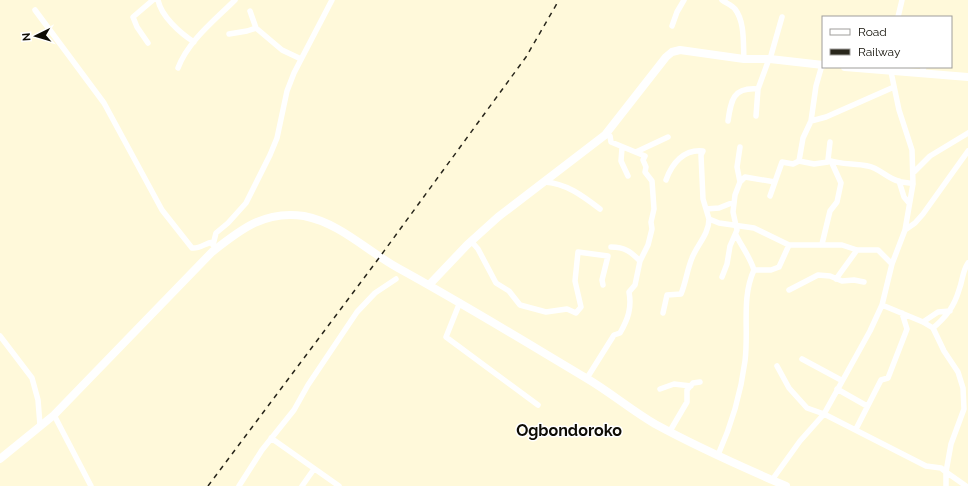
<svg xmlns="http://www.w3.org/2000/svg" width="968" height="486" font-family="Raleway,sans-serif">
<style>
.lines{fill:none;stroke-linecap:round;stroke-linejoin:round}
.street{stroke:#fff;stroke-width:5.5}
.secondary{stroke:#fff;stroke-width:8}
.rail{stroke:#28261b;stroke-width:1.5;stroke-dasharray:5 5;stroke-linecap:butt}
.labels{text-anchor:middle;stroke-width:3;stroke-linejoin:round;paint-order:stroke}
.quarter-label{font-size:16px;font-weight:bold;fill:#0e0c04;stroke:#fff}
</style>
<rect width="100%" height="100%" fill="#fff9da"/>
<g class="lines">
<!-- street -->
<path class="street" d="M 158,0 C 161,16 180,33 194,42
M 722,0 C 726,3 732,5 735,9 C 745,22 743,43 744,59
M 35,10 L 104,103 L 162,210 L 192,248 C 200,249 205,243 213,242
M 250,11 L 256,28 L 282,50 L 301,59
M 898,17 L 902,0
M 672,26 L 677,12 L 684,0
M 229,34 L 247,31 L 256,28
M 148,43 L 137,27 L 133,17 L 153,0
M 770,59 L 782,17
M 178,68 C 188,41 215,20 235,0
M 921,73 L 924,67
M 756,116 L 758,89 L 769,59
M 728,121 C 731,100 733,87 758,89
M 811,121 L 816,86 L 822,65
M 830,142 L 828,160 C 841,165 855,163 868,166 C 879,168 887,178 898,181 C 903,183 908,182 913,184
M 622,148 L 621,161 L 628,176
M 636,152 L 668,137
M 828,160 L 828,162 L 814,164 L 799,161 L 803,138 L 811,121 L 826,117 L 894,87
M 914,172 L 930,156 L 968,133
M 666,180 C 672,163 684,149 703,151 L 701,155 L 703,199 L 709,219
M 899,181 L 904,197 L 909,203
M 544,182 C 566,183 583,196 600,209
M 740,182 L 745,177 L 775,182
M 770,196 L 782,162 L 793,164 L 799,161
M 706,209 L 719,208 L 734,202
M 905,230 L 915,223 L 923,214 L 968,151
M 736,235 C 742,247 750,257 754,270
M 471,241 L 478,249 L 496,283 L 509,291 L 520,305 L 546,312 L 567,309 L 576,313 L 581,307 L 575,281 L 578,252 L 608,256 L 602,280 L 603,285
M 822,244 L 830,211 L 837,202 L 841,183 L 831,161
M 213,245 L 216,233 L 228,223 L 246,203 L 270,155 L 277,138 L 287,91 L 294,73 L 332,0
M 611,247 C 625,247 631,252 640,261
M 722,277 L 727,264 L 730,246 L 737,230 L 733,212 L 735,195 L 740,182 L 737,167 L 740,147
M 836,279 L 857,250
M 789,290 L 818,275 L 830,276 L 842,281 L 854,280 L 864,282
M 460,302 L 446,337 L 538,405
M 882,305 L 923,322 L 933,328 L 944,351 L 958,372 L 963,388 L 964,409 L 951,444 L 946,472 L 966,486
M 663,313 L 667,295 L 681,294 C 686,282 687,270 692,258 C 697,245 709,234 709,219 L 719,223 L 754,228 L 789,245 L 842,245 L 857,250 L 878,250 L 892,264
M 923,322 L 938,312 L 950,311
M 933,328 C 946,317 954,307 959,290 C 963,280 962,272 968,263
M 0,336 L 32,378 L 38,400 L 40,425
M 802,359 L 841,380
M 777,366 L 789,388 L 807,408 L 824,414 L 926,466 L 941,468 L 946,472 L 946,486
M 587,378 L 614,335 L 620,333 C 628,319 632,308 629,292 L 635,285 L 640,261 L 648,245 L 652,229 L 651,222 L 654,209 L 652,181 L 645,172 L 646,167 L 643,160 L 645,156 L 611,142 L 610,136 L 605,135
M 660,389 L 674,384 L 691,386
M 837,389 L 867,406
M 54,415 L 91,486
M 856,429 L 881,380 L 888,378 L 907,329 L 902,313
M 670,431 L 687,402 L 687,390 L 693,383 L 700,382
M 271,438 L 339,486
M 718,455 C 731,426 741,392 745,361 C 749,330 741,298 754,270 L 771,270 L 779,267 L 789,245
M 772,480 L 800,441 L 824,414 L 870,331 L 882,305 L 892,264 L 905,230 L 913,184 L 912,150 L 899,110 L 890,67
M 239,486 L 262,450 L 294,410 L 308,385 L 357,312 L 375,293 L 396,279
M 302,486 L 314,469"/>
<!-- secondary -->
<path class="secondary" d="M 845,67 L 968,77
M 429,285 L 467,245 L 498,217 L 605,135 L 666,57 L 672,52 L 680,50 L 744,59 L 770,59 L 823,65
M 0,459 L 54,415 L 212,252 C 241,229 265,210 304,216 C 340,223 367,251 398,268 C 462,303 524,341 586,378 C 610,392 631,410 655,424 C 697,447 742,467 786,486"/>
<!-- rail -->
<path class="rail" d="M 208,486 L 379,258 L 526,57 L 559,0"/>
</g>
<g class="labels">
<!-- quarter labels -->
<g class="quarter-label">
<text x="569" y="436">Ogbondoroko</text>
</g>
</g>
<!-- legend -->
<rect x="822" y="16" width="130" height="52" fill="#ffffff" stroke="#9f9e9b"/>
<rect x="830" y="29" width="20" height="6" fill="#ffffff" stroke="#9f9e9b"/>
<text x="858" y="36" font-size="12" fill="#0e0c04">Road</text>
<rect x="830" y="49" width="20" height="6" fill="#28261b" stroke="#9f9e9b"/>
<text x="858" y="56" font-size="12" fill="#0e0c04">Railway</text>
<!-- north arrow -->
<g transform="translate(36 36) rotate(265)" stroke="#ffffff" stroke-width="3" paint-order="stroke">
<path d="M0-3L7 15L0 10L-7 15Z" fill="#0e0c04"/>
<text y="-6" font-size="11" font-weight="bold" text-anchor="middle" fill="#0e0c04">N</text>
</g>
</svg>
